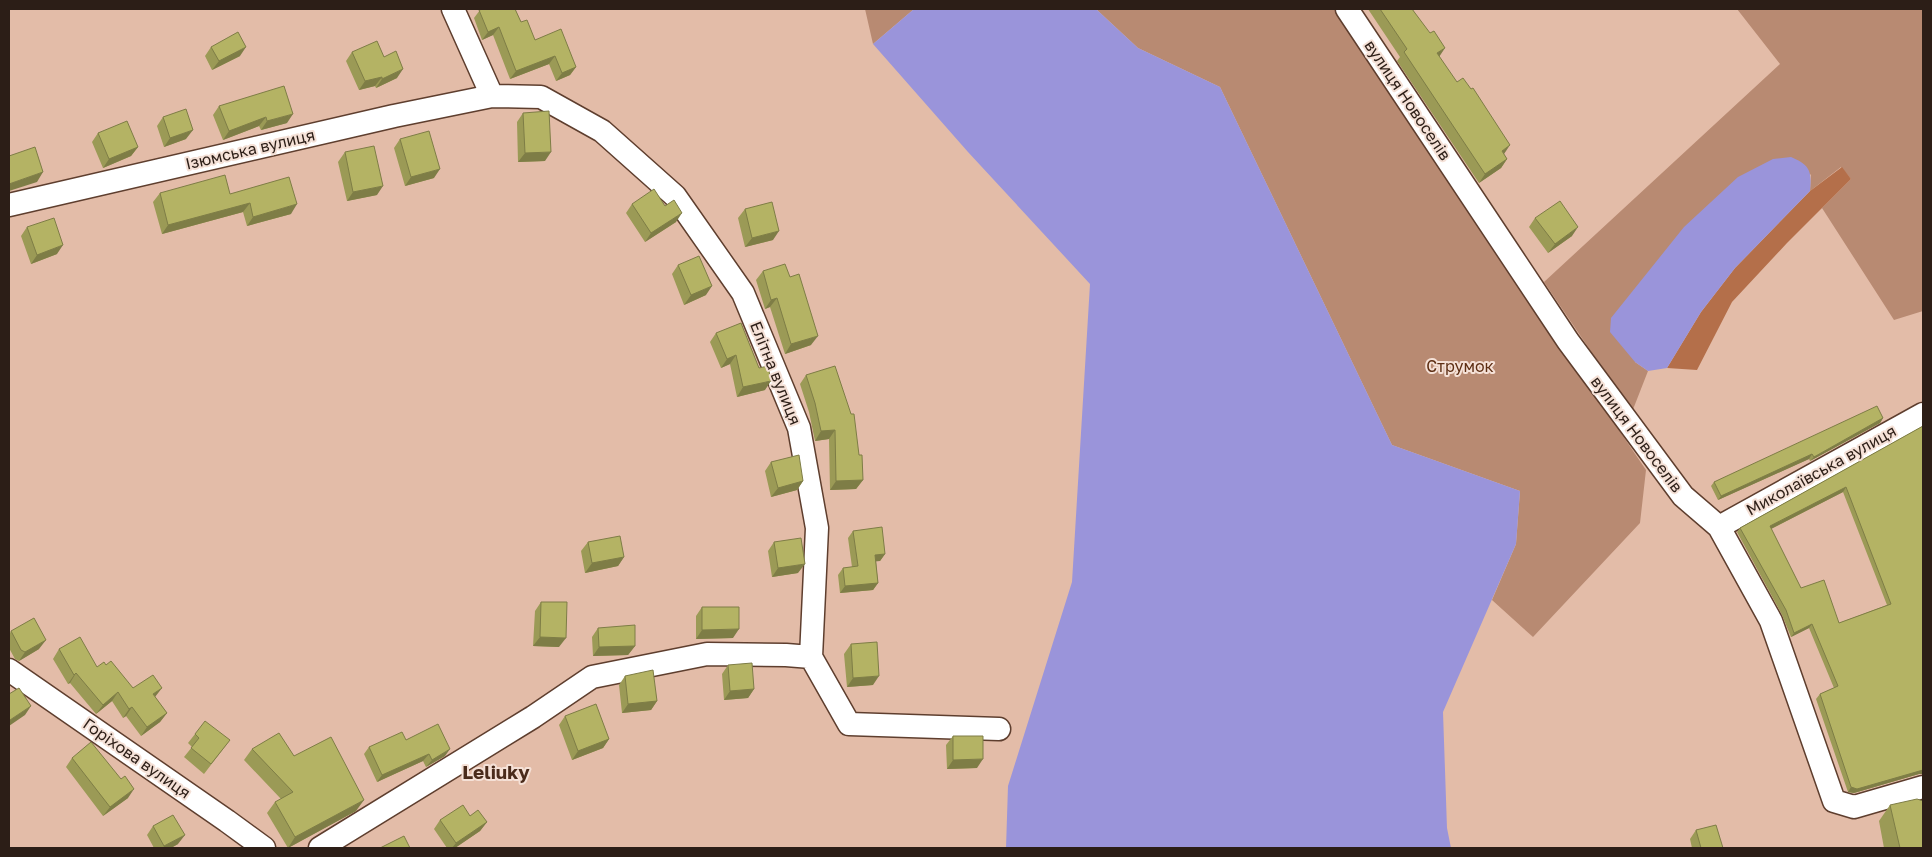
<svg xmlns="http://www.w3.org/2000/svg" width="1932" height="857" font-family="'Golos Text',sans-serif">
<style>
.green{fill:#b88a72}
.forest{fill:#b46f4a}
.water{fill:#9a94da}
.lines{fill:none;stroke-linecap:round;stroke-linejoin:round}
.street-casing{stroke:#5e3e2e;stroke-width:25}
.street{stroke:#fff;stroke-width:22}
.wall{fill:#9b9a56;fill-rule:evenodd}
.shaded-wall{fill:#7e7d46}
.building{fill:#b4b364;stroke:#7e7d46;fill-rule:evenodd}
.labels{text-anchor:middle;stroke-width:4;stroke-linejoin:round;paint-order:stroke}
.street-label{font-size:16px;fill:#2c1e17;stroke:#f5e1d7}
.park-label{font-size:16px;fill:#5d2e13;stroke:#f5e1d7}
.quarter-label{font-size:19px;font-weight:bold;fill:#4a2b1b;stroke:#f5e1d7}
</style>
<rect width="100%" height="100%" fill="#e3bca8"/>
<!-- green -->
<path class="green" d="M 865,9 L 914,9 L 873,44 Z
M 1096,9 L 1338,9 L 1531,300 L 1646,470 L 1640,523 L 1533,637 L 1492,600 L 1516,544 L 1520,491 L 1392,445 L 1220,87 L 1138,48 Z
M 1737,9 L 1923,9 L 1923,311 L 1894,320 L 1822,208 L 1851,179 L 1841,167 L 1810,191 L 1811,174 L 1635,362 L 1648,371 L 1632,412 L 1544,282 L 1780,64 Z"/>
<!-- forest -->
<path class="forest" d="M 1842,167 L 1851,179 L 1787,243 L 1732,302 L 1697,370 L 1667,368 L 1701,312 L 1735,268 L 1810,191 Z"/>
<!-- water -->
<path class="water" d="M 914,9 L 1096,9 L 1138,48 L 1220,87 L 1392,445 L 1520,491 L 1516,544 L 1443,712 L 1447,828 L 1451,848 L 1006,848 L 1008,786 L 1072,582 L 1090,284 L 968,152 L 873,44 Z
M 1791,157 C 1810,165 1812,171 1810,191 L 1735,268 L 1701,312 L 1667,368 L 1648,371 L 1635,362 L 1610,332 L 1611,318 L 1684,227 L 1738,177 L 1773,159 Z"/>
<g class="lines">
<defs>
<path id="street" d="M 453,9 L 492,96
M 1347,9 L 1568,341 L 1683,496 L 1719,527 L 1771,621 L 1834,801 L 1854,807 L 1923,787
M 9,205 L 394,116 L 492,96 L 541,97 L 602,131 L 675,196 L 743,293 L 799,428 L 817,528 L 811,657 L 849,724 L 999,729
M 1719,527 L 1923,414
M 9,670 L 227,821 L 264,848
M 320,848 L 533,717 L 592,677 L 707,654 L 786,655 L 811,657"/>
</defs>
<!-- street casing -->
<use href="#street" class="street-casing"/>
<!-- street -->
<use href="#street" class="street"/>
</g>
<!-- wall -->
<path class="wall" d="M 479,9 L 515,9 L 521,22 L 535,40 L 576,67 L 570,75 L 556,81 L 549,64 L 510,79 L 493,35 L 482,40 L 474,18 L 480,10 Z
M 1368,9 L 1414,9 L 1413,10 L 1439,57 L 1507,159 L 1501,168 L 1479,183 L 1397,61 L 1400,57 Z
M 211,47 L 240,56 L 212,70 L 205,56 Z
M 352,52 L 384,57 L 397,78 L 376,88 L 375,86 L 359,90 L 346,61 Z
M 219,106 L 287,123 L 261,130 L 259,126 L 223,140 L 213,115 Z
M 523,113 L 545,161 L 518,162 L 517,122 Z
M 163,117 L 186,139 L 164,147 L 157,126 Z
M 98,133 L 138,147 L 131,156 L 103,168 L 92,142 Z
M 400,139 L 434,178 L 405,186 L 394,148 Z
M 345,152 L 377,195 L 347,201 L 338,162 Z
M 160,193 L 230,194 L 291,214 L 247,226 L 243,212 L 162,234 L 153,202 Z
M 632,204 L 676,222 L 645,242 L 626,213 Z
M 745,209 L 773,240 L 745,247 L 738,218 Z
M 1535,218 L 1572,236 L 1548,253 L 1529,227 Z
M 27,227 L 57,254 L 31,264 L 21,236 Z
M 678,265 L 706,295 L 684,305 L 672,274 Z
M 763,271 L 811,345 L 785,354 L 770,307 L 765,309 L 756,280 Z
M 716,333 L 759,368 L 765,390 L 737,397 L 730,364 L 721,368 L 710,342 Z
M 806,375 L 863,480 L 856,489 L 830,490 L 829,439 L 815,441 L 809,412 L 800,384 Z
M 1883,418 L 1880,423 L 1810,461 L 1809,459 L 1718,500 L 1711,486 L 1714,482 Z
M 1923,426 L 1923,774 L 1919,774 L 1854,793 L 1848,792 L 1816,699 L 1820,694 L 1834,688 L 1809,628 L 1791,637 L 1782,615 L 1737,532 L 1740,528 ZM 1843,492 L 1887,605 L 1839,623 L 1801,588 L 1771,529 Z
M 771,462 L 803,481 L 797,490 L 771,497 L 765,471 Z
M 853,531 L 885,554 L 880,561 L 876,561 L 878,583 L 873,590 L 840,593 L 838,575 L 843,568 L 852,567 L 848,538 Z
M 588,542 L 624,557 L 618,566 L 585,573 L 581,551 Z
M 774,542 L 798,573 L 772,577 L 768,551 Z
M 541,602 L 559,647 L 533,646 L 535,611 Z
M 702,607 L 733,638 L 696,639 L 696,616 Z
M 598,628 L 635,646 L 628,655 L 593,656 L 592,637 Z
M 11,631 L 39,649 L 19,661 L 15,659 L 9,648 L 9,635 Z
M 851,644 L 873,685 L 847,687 L 844,654 Z
M 59,649 L 97,667 L 106,665 L 133,688 L 155,697 L 167,713 L 160,722 L 141,736 L 126,716 L 123,718 L 112,701 L 96,714 L 70,683 L 68,684 L 53,659 Z
M 728,665 L 754,689 L 748,698 L 724,700 L 722,674 Z
M 625,676 L 657,701 L 651,710 L 622,713 L 619,685 Z
M 565,716 L 609,739 L 603,748 L 572,760 L 559,725 Z
M 195,734 L 230,740 L 204,774 L 184,757 L 192,747 L 188,743 Z
M 953,736 L 977,768 L 947,769 L 946,745 Z
M 406,740 L 445,756 L 426,767 L 423,761 L 377,782 L 364,754 L 369,747 Z
M 252,749 L 294,756 L 356,811 L 288,848 L 267,813 L 275,802 L 281,799 L 244,760 Z
M 72,758 L 128,798 L 103,816 L 66,767 Z
M 1890,805 L 1923,848 L 1884,848 L 1879,821 Z
M 470,816 L 487,822 L 480,831 L 455,848 L 447,848 L 434,829 L 440,820 Z
M 153,826 L 178,844 L 171,848 L 154,848 L 147,835 Z
M 1696,830 L 1723,848 L 1692,848 L 1690,839 Z"/>
<!-- shaded-wall -->
<path class="shaded-wall" d="M 499,27 L 493,35 L 482,40 L 488,32 Z
M 246,47 L 240,56 L 212,70 L 219,61 Z
M 1445,48 L 1439,57 L 1437,53 Z
M 555,56 L 549,64 L 510,79 L 516,71 Z
M 576,67 L 570,75 L 556,81 L 562,73 Z
M 403,69 L 397,78 L 376,88 L 382,79 Z
M 382,77 L 375,86 L 359,90 L 365,81 Z
M 293,114 L 287,123 L 261,130 L 267,121 Z
M 266,117 L 259,126 L 223,140 L 229,131 Z
M 193,130 L 186,139 L 164,147 L 170,138 Z
M 1510,145 L 1504,154 L 1502,151 Z
M 138,147 L 131,156 L 103,168 L 109,159 Z
M 551,152 L 545,161 L 518,162 L 525,153 Z
M 1507,159 L 1501,168 L 1479,183 L 1485,174 Z
M 440,169 L 434,178 L 405,186 L 411,177 Z
M 43,172 L 37,182 L 9,191 L 9,184 Z
M 383,186 L 377,195 L 347,201 L 353,192 Z
M 250,203 L 243,212 L 162,234 L 168,225 Z
M 297,204 L 291,214 L 247,226 L 253,217 Z
M 682,213 L 676,222 L 645,242 L 651,233 Z
M 1578,227 L 1572,236 L 1548,253 L 1555,244 Z
M 779,231 L 773,240 L 745,247 L 752,238 Z
M 63,245 L 57,254 L 31,264 L 37,255 Z
M 712,286 L 706,295 L 684,305 L 691,295 Z
M 777,298 L 770,307 L 765,309 L 771,300 Z
M 818,336 L 811,345 L 785,354 L 791,344 Z
M 736,355 L 730,364 L 721,368 L 727,359 Z
M 771,381 L 765,390 L 737,397 L 743,387 Z
M 1883,418 L 1880,423 L 1810,461 L 1814,457 Z
M 835,430 L 829,439 L 815,441 L 821,431 Z
M 1812,454 L 1809,459 L 1718,500 L 1721,496 Z
M 863,480 L 856,489 L 830,490 L 836,481 Z
M 803,481 L 797,490 L 771,497 L 778,488 Z
M 1846,487 L 1843,492 L 1767,531 L 1770,526 Z
M 885,554 L 880,561 L 870,562 L 875,555 Z
M 624,557 L 618,566 L 585,573 L 592,563 Z
M 805,564 L 798,573 L 772,577 L 778,568 Z
M 878,583 L 873,590 L 840,593 L 845,586 Z
M 1812,624 L 1809,628 L 1791,637 L 1794,633 Z
M 739,629 L 733,638 L 696,639 L 702,630 Z
M 540,637 L 566,638 L 559,647 L 533,646 Z
M 46,640 L 39,649 L 19,661 L 25,652 Z
M 635,646 L 628,655 L 593,656 L 599,647 Z
M 76,673 L 70,683 L 68,684 L 74,675 Z
M 879,676 L 873,685 L 847,687 L 853,678 Z
M 162,688 L 155,697 L 153,694 Z
M 754,689 L 748,698 L 724,700 L 730,691 Z
M 118,692 L 112,701 L 96,714 L 103,705 Z
M 657,701 L 651,710 L 622,713 L 628,704 Z
M 31,706 L 25,715 L 9,726 L 9,722 L 10,720 Z
M 132,707 L 126,716 L 123,718 L 129,709 Z
M 167,713 L 160,722 L 141,736 L 147,727 Z
M 609,739 L 603,748 L 572,760 L 578,751 Z
M 450,749 L 445,756 L 426,767 L 432,760 Z
M 429,754 L 423,761 L 377,782 L 382,775 Z
M 983,759 L 977,768 L 947,769 L 953,760 Z
M 1923,770 L 1923,774 L 1919,774 L 1854,793 L 1848,792 L 1851,787 Z
M 134,789 L 128,798 L 103,816 L 110,807 Z
M 364,800 L 356,811 L 288,848 L 295,837 Z
M 487,822 L 480,831 L 455,848 L 452,848 L 456,843 Z
M 185,835 L 178,844 L 171,848 L 163,848 L 164,846 Z"/>
<!-- building -->
<path class="building" d="M 483,9 L 515,9 L 521,22 L 527,20 L 535,40 L 561,29 L 576,67 L 562,73 L 555,56 L 516,71 L 499,27 L 488,32 L 479,10 Z
M 1380,9 L 1412,9 L 1430,33 L 1434,31 L 1445,48 L 1437,53 L 1457,82 L 1463,78 L 1471,89 L 1473,88 L 1510,145 L 1502,151 L 1507,159 L 1485,174 L 1404,52 L 1407,49 Z
M 238,32 L 246,47 L 219,61 L 211,47 Z
M 377,41 L 384,57 L 396,51 L 403,69 L 382,79 L 382,77 L 365,81 L 352,52 Z
M 284,86 L 293,114 L 267,121 L 266,117 L 229,131 L 219,106 Z
M 186,109 L 193,130 L 170,138 L 163,117 Z
M 549,111 L 551,152 L 525,153 L 523,113 Z
M 127,121 L 138,147 L 109,159 L 98,133 Z
M 429,131 L 440,169 L 411,177 L 400,139 Z
M 374,146 L 383,186 L 353,192 L 345,152 Z
M 35,147 L 43,172 L 9,184 L 9,156 Z
M 225,175 L 230,194 L 289,177 L 297,204 L 253,217 L 250,203 L 168,225 L 160,193 Z
M 654,189 L 665,206 L 674,200 L 682,213 L 651,233 L 632,204 Z
M 1560,201 L 1578,227 L 1555,244 L 1535,218 Z
M 772,202 L 779,231 L 752,238 L 745,209 Z
M 54,218 L 63,245 L 37,255 L 27,227 Z
M 699,256 L 712,286 L 691,295 L 678,265 Z
M 785,264 L 790,277 L 799,274 L 818,336 L 791,344 L 777,298 L 771,300 L 763,271 Z
M 741,323 L 759,368 L 768,366 L 771,381 L 743,387 L 736,355 L 727,359 L 716,333 Z
M 835,366 L 851,414 L 854,414 L 859,455 L 862,455 L 863,480 L 836,481 L 835,430 L 821,431 L 815,403 L 806,375 Z
M 1877,406 L 1883,418 L 1814,457 L 1812,454 L 1721,496 L 1714,482 Z
M 1923,426 L 1923,770 L 1857,789 L 1851,787 L 1820,694 L 1838,686 L 1812,624 L 1794,633 L 1786,610 L 1740,528 ZM 1846,487 L 1891,604 L 1839,623 L 1824,580 L 1801,588 L 1770,526 Z
M 799,455 L 803,481 L 778,488 L 771,462 Z
M 882,527 L 885,554 L 875,555 L 878,583 L 845,586 L 843,568 L 858,566 L 853,531 Z
M 620,536 L 624,557 L 592,563 L 588,542 Z
M 801,538 L 805,564 L 778,568 L 774,542 Z
M 541,602 L 567,602 L 566,638 L 540,637 Z
M 702,607 L 739,607 L 739,629 L 702,630 Z
M 34,618 L 46,640 L 25,652 L 21,650 L 11,631 Z
M 635,625 L 635,646 L 599,647 L 598,628 Z
M 80,637 L 97,667 L 104,662 L 106,665 L 111,661 L 133,688 L 153,675 L 162,688 L 153,694 L 167,713 L 147,727 L 132,707 L 129,709 L 118,692 L 103,705 L 76,673 L 74,675 L 59,649 Z
M 877,642 L 879,676 L 853,678 L 851,644 Z
M 752,663 L 754,689 L 730,691 L 728,665 Z
M 653,670 L 657,701 L 628,704 L 625,676 Z
M 19,688 L 31,706 L 10,720 L 9,719 L 9,694 Z
M 596,704 L 609,739 L 578,751 L 565,716 Z
M 205,721 L 230,740 L 211,764 L 191,748 L 199,738 L 195,734 Z
M 438,724 L 450,749 L 432,760 L 429,754 L 382,775 L 369,747 L 402,732 L 406,740 Z
M 279,733 L 294,756 L 331,737 L 364,800 L 295,837 L 275,802 L 293,792 L 252,749 Z
M 953,736 L 983,736 L 983,759 L 953,760 Z
M 91,742 L 121,779 L 125,776 L 134,789 L 110,807 L 72,758 Z
M 1917,799 L 1923,801 L 1923,848 L 1900,848 L 1890,805 Z
M 463,805 L 470,816 L 478,810 L 487,822 L 456,843 L 440,820 Z
M 173,815 L 185,835 L 164,846 L 153,826 Z
M 1716,825 L 1723,848 L 1701,848 L 1696,830 Z
M 404,836 L 410,848 L 380,848 Z"/>
<g class="labels">
<!-- street labels -->
<g class="street-label">
<text transform="translate(1408 100) rotate(56)" y="6">вулиця Новоселів</text>
<text transform="translate(250 149) rotate(-13)" y="6">Ізюмська вулиця</text>
<text transform="translate(776 373) rotate(68)" y="6">Елітна вулиця</text>
<text transform="translate(1637 434) rotate(53)" y="6">вулиця Новоселів</text>
<text transform="translate(1821 470) rotate(-29)" y="6">Миколаївська вулиця</text>
<text transform="translate(137 758) rotate(35)" y="6">Горіхова вулиця</text>
</g>
<!-- park labels -->
<g class="park-label">
<text x="1460" y="372">Струмок</text>
</g>
<!-- quarter labels -->
<g class="quarter-label">
<text x="496" y="779">Leliuky</text>
</g>
</g>
<!-- border -->
<rect width="1932" height="857" fill="none" stroke="#2c1e17" stroke-width="20"/>
</svg>
